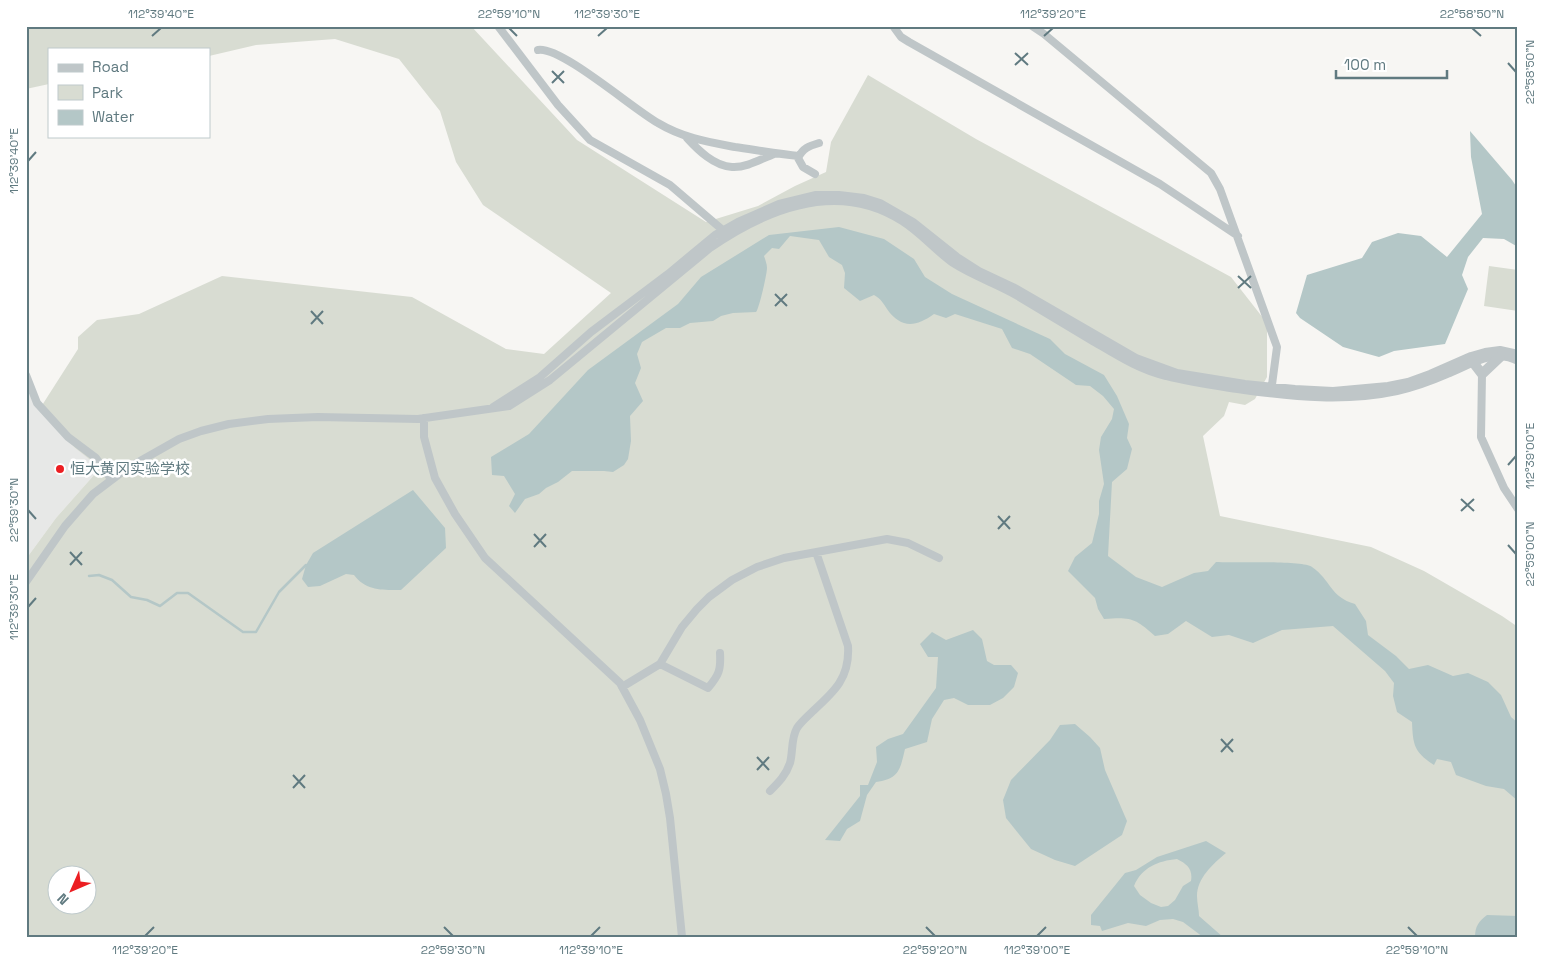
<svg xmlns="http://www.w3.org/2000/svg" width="1544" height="963" font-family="'Space Grotesk','Noto Sans SC',sans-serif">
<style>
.built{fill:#e7e8e7}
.green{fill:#d8dcd2;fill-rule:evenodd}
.water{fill:#b4c7c7;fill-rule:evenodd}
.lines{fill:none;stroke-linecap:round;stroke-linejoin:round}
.stream{stroke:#b4c7c7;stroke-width:2.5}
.minor{stroke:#bfc6c8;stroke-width:8}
.tertiary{stroke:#bfc6c8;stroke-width:10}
.ticks{fill:none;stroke:#607a80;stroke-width:2}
.poi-dot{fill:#ec1e22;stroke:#fff;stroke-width:2}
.labels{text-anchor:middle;stroke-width:5;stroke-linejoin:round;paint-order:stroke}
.poi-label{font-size:15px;fill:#607a80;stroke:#fff;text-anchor:start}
.neatline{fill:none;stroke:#607a80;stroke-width:2}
.ticks-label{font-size:12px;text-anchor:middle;fill:#607a80}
</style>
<rect width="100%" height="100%" fill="#f7f6f3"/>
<!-- built -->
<path class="built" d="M 26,387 L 32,400 L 39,410 L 75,448 L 94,462 L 94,475 L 56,518 L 26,559 Z"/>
<!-- green -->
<path class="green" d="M 26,26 L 471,26 L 577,140 L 706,222 L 758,206 L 795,186 L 826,172 L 831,142 L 868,75 L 976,139 L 1231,277 L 1267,323 L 1267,377 L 1255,399 L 1245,405 L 1229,402 L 1224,416 L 1203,436 L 1220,516 L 1371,547 L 1424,571 L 1502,616 L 1518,627 L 1518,937 L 26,937 L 26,559 L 56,518 L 94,475 L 93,462 L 75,448 L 39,410 L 78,349 L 78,337 L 97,320 L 139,314 L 222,276 L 412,297 L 506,349 L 544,354 L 611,293 L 483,205 L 456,162 L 440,111 L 399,59 L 335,39 L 256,45 L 209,56 L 209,49 L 49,49 L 49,84 L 26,89 ZM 58,876 L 88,876 L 88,906 L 58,906 Z
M 1489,266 L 1518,270 L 1518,311 L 1484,306 Z"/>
<!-- water -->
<path class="water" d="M 1470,131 L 1512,180 L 1518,189 L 1518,247 L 1504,239 L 1483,238 L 1468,257 L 1462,275 L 1468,289 L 1445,344 L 1394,351 L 1379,357 L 1343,347 L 1300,318 L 1296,313 L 1307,275 L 1362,258 L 1372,242 L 1398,233 L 1421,236 L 1447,257 L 1482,214 L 1471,157 Z
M 839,227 L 884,239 L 914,259 L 925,277 L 952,294 L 1050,339 L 1065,354 L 1104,375 L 1117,396 L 1129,424 L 1127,438 L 1132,449 L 1127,469 L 1112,482 L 1108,556 L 1136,577 L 1162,587 L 1194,573 L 1208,571 L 1216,562 C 1233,563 1302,560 1312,567 C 1331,580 1330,597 1355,604 L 1366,621 L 1368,635 L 1396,656 L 1409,669 L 1428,665 L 1453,676 L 1468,673 L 1488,682 L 1501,695 L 1511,717 L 1518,723 L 1518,801 L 1504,789 L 1486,786 L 1456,775 L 1451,762 L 1437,759 L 1434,765 C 1414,752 1413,745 1412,722 L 1397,712 L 1393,696 L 1394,683 L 1385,671 L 1333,626 L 1282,630 L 1253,643 L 1229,635 L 1212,637 L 1186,621 L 1168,634 L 1155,636 C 1135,618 1131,617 1104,619 L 1098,609 L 1095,598 L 1068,571 L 1075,557 L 1092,543 L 1099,514 L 1099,501 L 1104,484 L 1099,450 L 1101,437 L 1112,419 L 1114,409 L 1103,396 L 1090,386 L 1076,385 L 1030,354 L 1012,348 L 1002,329 L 955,314 L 946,318 L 934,314 C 916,327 901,329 887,309 C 883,303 881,299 874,295 L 860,301 L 844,288 L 845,273 L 842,265 L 829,257 L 819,240 L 790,236 L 779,249 L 772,248 L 764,256 C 765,259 767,264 767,268 C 767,274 759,309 756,312 L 733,313 L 721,316 L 713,321 L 690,323 L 680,328 L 666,328 L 642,342 L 637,354 L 641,368 L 635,383 L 643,401 L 630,416 L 631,441 L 628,459 L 624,465 L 613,472 L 604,471 L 572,471 L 558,482 L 546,488 L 539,494 L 525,499 L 515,513 L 509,506 L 515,494 L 504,476 L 492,475 L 491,457 L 529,434 L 588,370 L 678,304 L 701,277 L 769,235 Z
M 413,490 L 445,528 L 446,548 L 401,590 C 382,590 366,591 354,575 L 346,574 L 320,586 L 308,587 L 302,579 L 306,565 L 313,553 Z
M 973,630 L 982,639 L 987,661 L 994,665 L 1011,665 L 1018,673 L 1014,687 L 1003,698 L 990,705 L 968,705 L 954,698 L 944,700 L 932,719 L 927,742 L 905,749 C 900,770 899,779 876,782 L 867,795 L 860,821 L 847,829 L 840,841 L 825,840 L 860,796 L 860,785 L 868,785 L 877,762 L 876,747 L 888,739 L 903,734 L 936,688 L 938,657 L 928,657 L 920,644 L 932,632 L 946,640 Z
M 1075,724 L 1090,737 L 1100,748 L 1105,770 L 1127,821 L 1122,835 L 1075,866 L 1055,860 L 1031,849 L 1006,818 L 1003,800 L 1011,780 L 1050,740 L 1060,725 Z
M 1206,841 L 1226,853 C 1213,864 1197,878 1197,896 C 1197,903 1199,910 1199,916 L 1223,937 L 1203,937 L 1183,922 L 1173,919 L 1160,920 L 1146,926 L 1128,923 L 1102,931 L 1100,926 L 1091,925 L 1091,915 L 1125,873 L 1136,870 L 1157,857 ZM 1177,859 C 1187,864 1193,869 1191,881 L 1183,886 L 1175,900 L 1168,906 L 1161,907 L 1151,903 L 1140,895 L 1134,886 C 1142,867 1158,861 1177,859 Z
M 1487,915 L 1518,916 L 1518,937 L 1475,937 C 1475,926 1479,921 1487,915 Z"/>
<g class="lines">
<!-- stream -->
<path class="stream" d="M 89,576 L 99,575 L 112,580 L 131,597 L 147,600 L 160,606 L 177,593 L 188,593 L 243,632 L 256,632 L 279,592 L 306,565"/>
<!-- minor -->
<path class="minor" d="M 498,26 L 558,105 L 590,140 L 670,185 L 725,232
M 893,26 L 901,37 L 909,42 L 1160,184 L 1238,236
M 1032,26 L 1044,34 L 1211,173 L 1220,189 L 1277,347 L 1271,392
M 538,50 C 561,46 634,110 658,123 C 683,138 708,142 735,147 C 756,150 778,154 799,156
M 687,138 C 698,150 714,166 732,167 C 746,168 761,159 774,154
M 815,174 L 803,167 L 798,158 C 803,148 809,146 819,143
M 1482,374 L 1481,437 L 1504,488 L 1518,509
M 26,375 L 37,403 L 68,437 L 96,458 L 111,479
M 493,407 L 540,377 L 591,332 L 668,274 L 715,235 L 738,222 L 779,204 L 816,195 L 839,195 L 864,198 L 880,203 L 913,222 L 957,257 L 979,271 L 1013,287 L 1136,358 L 1177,373 L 1245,384 L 1295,389 L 1333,391 L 1388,386 L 1408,382 L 1430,374 L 1471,356 L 1485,352 L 1500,350 L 1518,354
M 424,418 L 424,437 L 435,478 L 455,514 L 485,558 L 620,683 L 640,720 L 660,769 L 666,794 L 670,818 L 682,937
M 26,582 L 65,526 L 93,494 L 126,469 L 179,439 L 201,431 L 229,424 L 268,419 L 318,417 L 418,419 L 509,406 L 550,380 L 710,248 C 768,208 838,180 902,221 C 921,233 935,250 953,263 C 973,276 995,283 1016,295 C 1041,310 1066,325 1091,340 C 1115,354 1139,370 1166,376 C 1192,383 1218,386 1244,390 C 1295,397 1346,402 1397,391 C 1414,387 1431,381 1447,374 C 1470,365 1493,348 1518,361
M 660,664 L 708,688 C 719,675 721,670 720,653
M 622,687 L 660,664 L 682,627 L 697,609 L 709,597 L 732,580 L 757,567 L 784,558 L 887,539 L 908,543 L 939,558
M 770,791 C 779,782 786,775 790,763 C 793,752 791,738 797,728 C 801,722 807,717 813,711 C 834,692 850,678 848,646 L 816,552"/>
<!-- tertiary -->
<path class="tertiary" d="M 1472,361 L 1482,374 L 1500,357"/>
</g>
<!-- ticks -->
<path class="ticks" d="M 509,28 L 517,36M 1472,28 L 1481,36M 152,36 L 161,28M 598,36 L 607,28M 1044,36 L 1053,28M 1015,53 L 1028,65M 1508,63 L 1516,72M 1015,65 L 1028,53M 552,71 L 564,83M 552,83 L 564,71M 28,161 L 36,152M 1238,276 L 1251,288M 1238,288 L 1251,276M 775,294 L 787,306M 775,306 L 787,294M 311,311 L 323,324M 311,324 L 323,311M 1508,465 L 1516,456M 1461,499 L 1474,511M 28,510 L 36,519M 1461,511 L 1474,499M 998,516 L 1010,529M 998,529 L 1010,516M 534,534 L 546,547M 1508,545 L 1516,554M 534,547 L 546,534M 70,552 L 82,565M 70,565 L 82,552M 28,607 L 36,598M 1221,739 L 1233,752M 1221,752 L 1233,739M 757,757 L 769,770M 757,770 L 769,757M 293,775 L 305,788M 293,788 L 305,775M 444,927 L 453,936M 926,927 L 935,936M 1408,927 L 1417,936M 145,936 L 154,927M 591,936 L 600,927M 1037,936 L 1046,927"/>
<!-- markers -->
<circle class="poi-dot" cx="60" cy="469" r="5"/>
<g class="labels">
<!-- poi labels -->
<g class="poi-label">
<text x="70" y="474">恒大黄冈实验学校</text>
</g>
</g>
<!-- border -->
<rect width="1544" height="963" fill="none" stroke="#ffffff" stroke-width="55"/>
<!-- legend -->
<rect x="48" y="48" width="162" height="90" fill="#ffffff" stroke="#bfcacc"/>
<rect x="58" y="64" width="25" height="8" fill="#bfc6c8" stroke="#bfcacc"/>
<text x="92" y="72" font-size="15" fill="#607a80">Road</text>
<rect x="58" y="85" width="25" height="15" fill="#d8dcd2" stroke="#bfcacc"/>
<text x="92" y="98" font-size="15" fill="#607a80">Park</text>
<rect x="58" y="110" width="25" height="15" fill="#b4c7c7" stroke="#bfcacc"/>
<text x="92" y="122" font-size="15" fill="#607a80">Water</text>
<!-- north arrow -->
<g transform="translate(72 890) rotate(225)"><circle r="24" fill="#ffffff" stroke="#bfcacc"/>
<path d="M0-4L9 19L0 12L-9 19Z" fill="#ec1e22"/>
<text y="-8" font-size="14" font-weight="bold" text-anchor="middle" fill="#607a80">N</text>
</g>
<!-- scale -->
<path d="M1336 70v8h111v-8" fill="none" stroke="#607a80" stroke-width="2.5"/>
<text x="1344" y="70" font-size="15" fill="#607a80" stroke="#ffffff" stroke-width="4" paint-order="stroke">100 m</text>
<rect x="28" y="28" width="1488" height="908" class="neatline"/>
<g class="ticks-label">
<text x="161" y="18">112°39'40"E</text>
<text x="509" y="18">22°59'10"N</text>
<text x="607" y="18">112°39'30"E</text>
<text x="1053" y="18">112°39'20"E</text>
<text x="1472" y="18">22°58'50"N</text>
<text transform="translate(1530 72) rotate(-90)" y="4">22°58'50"N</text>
<text transform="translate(14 161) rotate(-90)" y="4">112°39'40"E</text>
<text transform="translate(1530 456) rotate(-90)" y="4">112°39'00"E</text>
<text transform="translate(14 510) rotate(-90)" y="4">22°59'30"N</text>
<text transform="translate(1530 554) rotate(-90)" y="4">22°59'00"N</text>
<text transform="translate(14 607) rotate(-90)" y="4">112°39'30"E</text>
<text x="145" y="954">112°39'20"E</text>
<text x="453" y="954">22°59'30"N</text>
<text x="591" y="954">112°39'10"E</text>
<text x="935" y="954">22°59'20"N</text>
<text x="1037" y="954">112°39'00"E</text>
<text x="1417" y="954">22°59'10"N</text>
</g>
</svg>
